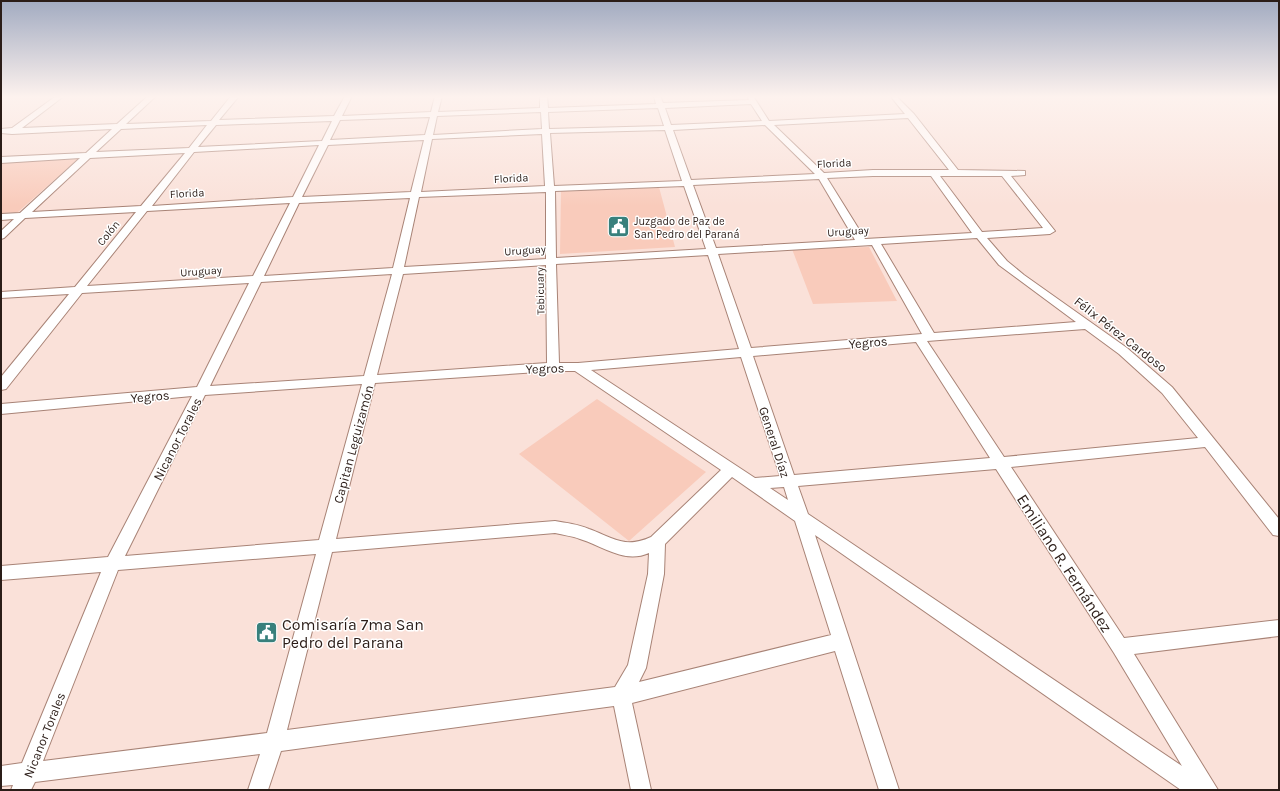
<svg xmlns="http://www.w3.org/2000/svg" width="1280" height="791" font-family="Karla,sans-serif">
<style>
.green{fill:#f9cbbb}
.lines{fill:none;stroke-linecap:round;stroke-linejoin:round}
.minor-casing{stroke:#a88376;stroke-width:2}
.minor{fill:#fff;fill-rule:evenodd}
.labels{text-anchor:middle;stroke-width:3;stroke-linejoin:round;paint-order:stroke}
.far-street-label{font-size:11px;fill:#2b1d18;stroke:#fff}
.far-poi-label{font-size:11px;fill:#2b1d18;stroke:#fff;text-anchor:start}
.street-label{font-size:13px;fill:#2b1d18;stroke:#fff}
.near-street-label{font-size:16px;fill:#2b1d18;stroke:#fff}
.near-poi-label{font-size:16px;fill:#2b1d18;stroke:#fff;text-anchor:start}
</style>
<rect width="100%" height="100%" fill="#fae1d9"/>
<!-- green -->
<path class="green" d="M 78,159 L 18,212 L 1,213 L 1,163 Z
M 659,187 L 675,247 L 560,254 L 561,190 Z
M 869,247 L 897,301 L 813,304 L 792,249 Z
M 597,399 L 706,472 L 629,541 L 519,454 Z"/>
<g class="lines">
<defs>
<path id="minor" d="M 56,96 L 64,96 L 22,128 L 117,124 L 148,96 L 156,96 L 126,124 L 211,121 L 231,96 L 239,96 L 219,120 L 334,116 L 345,96 L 352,96 L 342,116 L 431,112 L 435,96 L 442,96 L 438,112 L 540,108 L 540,96 L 547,96 L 548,108 L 656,104 L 654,96 L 660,96 L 663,103 L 749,100 L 747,96 L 753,96 L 769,121 L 905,114 L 892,98 L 896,96 L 914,114 L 958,170 L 1025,171 L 1025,175 L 1011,176 L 1055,231 L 1050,234 L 987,238 L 1007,261 L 1024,275 L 1127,348 L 1172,387 L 1279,519 L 1279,536 L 1273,535 L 1205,447 L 1011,467 L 1124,638 L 1279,620 L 1279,636 L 1134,654 L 1218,790 L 1181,790 L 815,535 L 899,790 L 879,790 L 835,651 L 632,703 L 651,790 L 631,790 L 614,706 L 281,751 L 268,790 L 248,790 L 260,754 L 35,782 L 31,790 L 11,790 L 13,785 L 1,786 L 1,766 L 22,763 L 101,572 L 1,580 L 1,566 L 108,557 L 192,396 L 1,414 L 1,404 L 197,387 L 249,283 L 82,293 L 6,389 L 1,390 L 1,377 L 69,294 L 1,298 L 1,292 L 75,287 L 136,212 L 25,218 L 4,238 L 1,239 L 1,231 L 14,219 L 1,220 L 1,214 L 20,213 L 80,158 L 1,163 L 1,157 L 86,153 L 112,129 L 12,134 L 1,133 L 1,129 L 12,128 ZM 751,104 L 762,121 L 671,125 L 665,108 ZM 658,108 L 664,126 L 549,129 L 548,112 ZM 541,112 L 542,129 L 433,135 L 437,116 ZM 430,117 L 425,135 L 330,140 L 340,120 ZM 908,118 L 949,170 L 873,170 L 824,173 L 774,125 ZM 332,121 L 322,141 L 198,147 L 216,125 ZM 207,125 L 189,148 L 96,152 L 121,129 ZM 765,125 L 815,174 L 691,180 L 673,130 ZM 665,130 L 682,181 L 554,186 L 550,133 ZM 542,134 L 545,186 L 421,192 L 432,139 ZM 424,140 L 411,192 L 302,197 L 328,145 ZM 319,145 L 293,197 L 152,206 L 194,152 ZM 185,153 L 141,206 L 32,212 L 90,158 ZM 873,176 L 931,176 L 972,233 L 865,239 L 827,178 ZM 940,176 L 1002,176 L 1043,228 L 982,232 ZM 819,179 L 855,240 L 716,248 L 693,185 ZM 684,186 L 706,249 L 556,258 L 555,191 ZM 546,192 L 546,259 L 404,267 L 419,197 ZM 410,198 L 393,268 L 264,276 L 299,203 ZM 290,203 L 253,276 L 87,286 L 147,211 ZM 977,238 L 999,265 L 1076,322 L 934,333 L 881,244 ZM 872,245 L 922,334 L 751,348 L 718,254 ZM 708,255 L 739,349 L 578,363 L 559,363 L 556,264 ZM 546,265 L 547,363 L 377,375 L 403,274 ZM 392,274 L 364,376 L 210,386 L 261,282 ZM 1085,329 L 1119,354 L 1162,393 L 1198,438 L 1004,457 L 927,341 ZM 916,342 L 990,458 L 794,475 L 753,356 ZM 741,357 L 780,476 L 755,478 L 591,370 ZM 553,371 L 575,371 L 721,470 L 651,537 C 625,549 614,538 589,529 C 578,524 566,523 555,521 L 336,539 L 375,383 ZM 362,384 L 319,540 L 125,556 L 205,395 ZM 996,469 L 1114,653 L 1182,766 L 808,514 L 798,486 ZM 732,477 L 795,521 L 831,635 L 639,682 L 646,668 L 664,574 L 665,544 ZM 784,487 L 788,500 L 770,488 ZM 555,533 C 563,535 572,536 580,539 C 603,546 624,564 649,553 L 648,574 L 628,665 L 615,687 L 287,730 L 332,552 ZM 316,554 L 267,733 L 43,761 L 118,570 Z"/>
</defs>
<!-- minor casing -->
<use href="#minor" class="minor-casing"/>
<!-- minor -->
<use href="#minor" class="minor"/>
</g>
<!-- sky -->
<linearGradient id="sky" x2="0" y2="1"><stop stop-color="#a2abc1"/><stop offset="0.47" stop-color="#fdf2ee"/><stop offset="1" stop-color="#fdf2ee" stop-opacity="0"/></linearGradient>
<rect width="1280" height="206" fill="url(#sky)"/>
<!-- icons -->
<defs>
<symbol id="civic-square" viewBox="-11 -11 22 22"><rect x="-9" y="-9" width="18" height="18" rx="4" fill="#38807c" stroke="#fff"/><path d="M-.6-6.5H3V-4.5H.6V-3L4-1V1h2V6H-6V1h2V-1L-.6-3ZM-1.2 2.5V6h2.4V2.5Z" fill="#fff"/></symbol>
</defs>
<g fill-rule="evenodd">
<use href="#civic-square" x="606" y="214" width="25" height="25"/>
<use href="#civic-square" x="254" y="620" width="25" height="25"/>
</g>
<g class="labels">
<!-- far-street labels -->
<g class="far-street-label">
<text transform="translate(834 163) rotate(-3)" y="4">Florida</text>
<text transform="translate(511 178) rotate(-3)" y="4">Florida</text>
<text transform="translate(187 193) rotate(-3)" y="4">Florida</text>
<text transform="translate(848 231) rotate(-4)" y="4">Uruguay</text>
<text transform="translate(108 233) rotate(-51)" y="4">Colón</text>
<text transform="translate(525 250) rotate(-4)" y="4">Uruguay</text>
<text transform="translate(201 271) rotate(-4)" y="4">Uruguay</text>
<text transform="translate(540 291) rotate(-91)" y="4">Tebicuary</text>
</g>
<!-- far-poi labels -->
<g class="far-poi-label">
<text x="634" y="225">Juzgado de Paz de<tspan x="634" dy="13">San Pedro del Paraná</tspan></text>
</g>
<!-- street labels -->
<g class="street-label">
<text transform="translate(1121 334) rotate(38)" y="5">Félix Pérez Cardoso</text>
<text transform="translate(868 342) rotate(-5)" y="5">Yegros</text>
<text transform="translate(545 368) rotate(-2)" y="5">Yegros</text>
<text transform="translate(150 396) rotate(-5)" y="5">Yegros</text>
<text transform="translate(177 439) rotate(-63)" y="5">Nicanor Torales</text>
<text transform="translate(775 442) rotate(72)" y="5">General Díaz</text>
<text transform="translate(353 444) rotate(-75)" y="5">Capitan Leguizamón</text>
<text transform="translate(44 735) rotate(-68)" y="5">Nicanor Torales</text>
</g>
<!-- near-street labels -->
<g class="near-street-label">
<text transform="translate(1065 563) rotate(57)" y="6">Emiliano R. Fernández</text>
</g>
<!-- near-poi labels -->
<g class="near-poi-label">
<text x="282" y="630">Comisaría 7ma San<tspan x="282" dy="18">Pedro del Parana</tspan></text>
</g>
</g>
<!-- border -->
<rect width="1280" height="791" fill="none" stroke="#2b1d18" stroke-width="4"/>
</svg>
